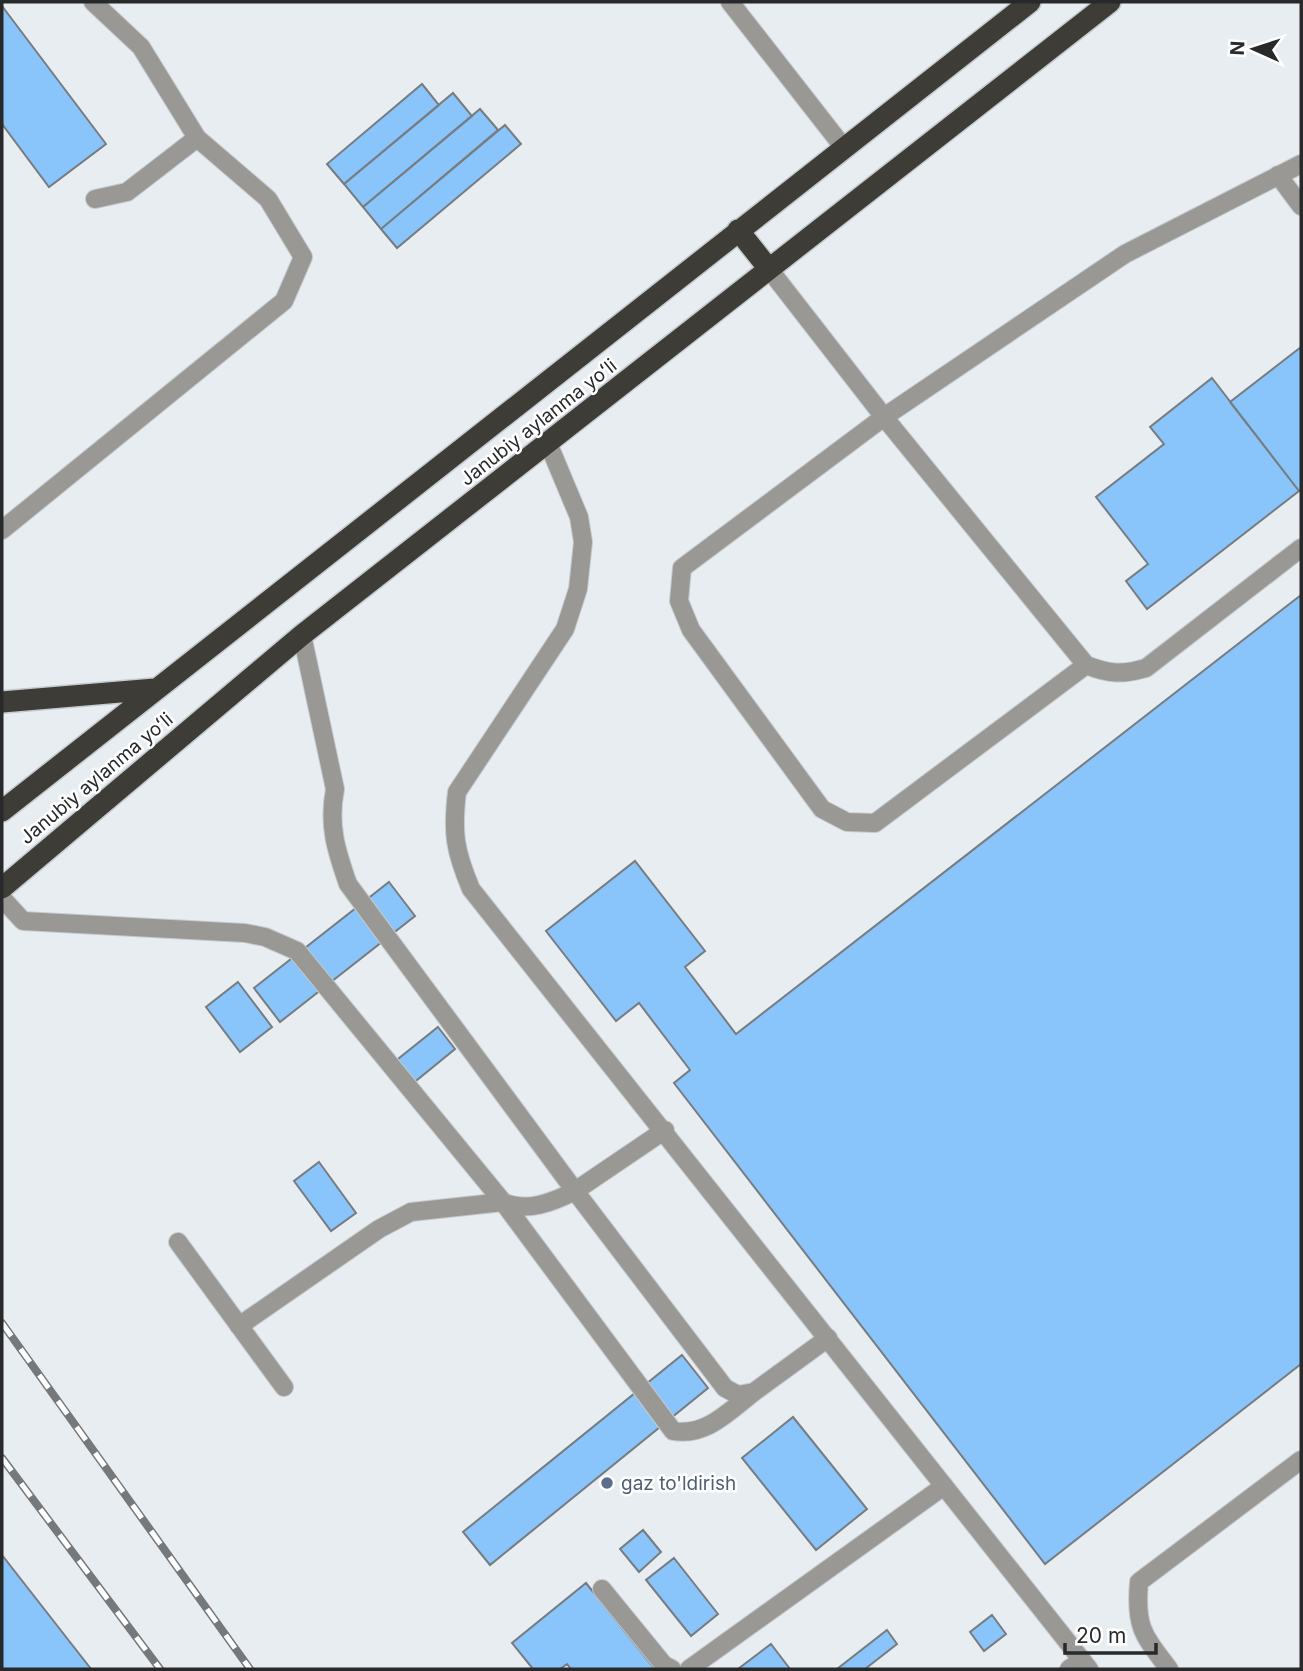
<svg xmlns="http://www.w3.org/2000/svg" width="1303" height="1671" font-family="Inter,sans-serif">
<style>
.building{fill:#89c4fa;stroke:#777c80;stroke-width:2}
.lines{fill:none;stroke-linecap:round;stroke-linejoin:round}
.lane-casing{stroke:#c5cace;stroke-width:20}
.street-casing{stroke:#c5cace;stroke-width:20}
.highway-casing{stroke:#c5cace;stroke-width:24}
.lane{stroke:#999895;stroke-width:18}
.street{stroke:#999895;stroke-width:18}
.highway{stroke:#3e3c37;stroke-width:21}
.rail-casing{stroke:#76797c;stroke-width:8}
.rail{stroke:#fff;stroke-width:5;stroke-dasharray:16;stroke-linecap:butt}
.service-dot{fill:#5c6f8a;stroke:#fff;stroke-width:2.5}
.labels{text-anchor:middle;stroke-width:5;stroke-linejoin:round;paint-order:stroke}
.street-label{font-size:19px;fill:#27292a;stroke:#fff}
.service-label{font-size:19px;fill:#4e5e75;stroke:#fff;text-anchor:start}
</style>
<rect width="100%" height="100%" fill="#e8edf2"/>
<!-- building -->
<path class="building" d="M 2,6 L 106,144 L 49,187 L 2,124 Z
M 422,84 L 439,105 L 344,184 L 327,164 Z
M 453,93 L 472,116 L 363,207 L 344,184 Z
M 480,109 L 498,130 L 381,229 L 363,207 Z
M 505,125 L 521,144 L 397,248 L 381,229 Z
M 1301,347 L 1301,489 L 1299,491 L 1230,402 Z
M 1212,378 L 1299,491 L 1147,609 L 1126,581 L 1148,564 L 1096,497 L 1164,444 L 1150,427 Z
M 1301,595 L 1301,1364 L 1045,1564 L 674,1083 L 690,1070 L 639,1003 L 616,1021 L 546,931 L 635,861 L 705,951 L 685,967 L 736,1034 Z
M 389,882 L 415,916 L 280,1022 L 254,988 Z
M 238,982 L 272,1027 L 240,1052 L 206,1007 Z
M 438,1027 L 455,1049 L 406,1089 L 388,1067 Z
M 319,1162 L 356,1213 L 331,1231 L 294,1181 Z
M 682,1355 L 708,1388 L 490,1565 L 463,1532 Z
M 793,1417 L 867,1509 L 816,1550 L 742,1458 Z
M 643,1530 L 661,1552 L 639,1572 L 620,1549 Z
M 2,1555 L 91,1669 L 2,1669 Z
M 674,1558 L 718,1614 L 691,1636 L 646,1580 Z
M 586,1583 L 655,1669 L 571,1669 L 567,1664 L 560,1669 L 533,1669 L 512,1643 Z
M 992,1615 L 1006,1634 L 984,1651 L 970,1632 Z
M 887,1630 L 897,1644 L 865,1669 L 837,1669 Z
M 771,1644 L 790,1669 L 738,1669 Z"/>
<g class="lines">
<defs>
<path id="lane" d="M 93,2 L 141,47 L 197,138
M 730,2 L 844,148
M 1278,175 L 1301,206
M 769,269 L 884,417 L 1086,665 C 1109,674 1122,675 1146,668 L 1301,548
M 2,530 L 284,301 L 303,257 L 268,199 L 197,138 L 127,192 L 95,199
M 1086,665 L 875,823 L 847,822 L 822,809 L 691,630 L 679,601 L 682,568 L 884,417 L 1125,254 L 1301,164
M 2,898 L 23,921 L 245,933 L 265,937 L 297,951 L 503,1202 C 527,1213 553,1202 575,1191 L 348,884 C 336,850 328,825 335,789 L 302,635
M 665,1130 L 575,1191 L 725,1388 L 738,1395 L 754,1392 L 828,1338
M 178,1242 L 284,1387
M 239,1326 L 379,1229 L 411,1212 L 503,1202 L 673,1431 C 706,1437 729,1411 754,1392
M 602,1589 L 664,1665 L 672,1669
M 689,1669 L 944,1486
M 1069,1669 L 1081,1661
M 1169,1669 C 1143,1635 1135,1627 1139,1582 L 1301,1460"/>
<path id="street" d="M 548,443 L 579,517 L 583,542 L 578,589 L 565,629 L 457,792 C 452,833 455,851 471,889 L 1089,1669"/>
<path id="highway" d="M 738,230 L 769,269
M 2,702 L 155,689
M 2,811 L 1030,2
M 2,888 L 302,635 L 1110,2"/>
</defs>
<!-- lane casing -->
<use href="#lane" class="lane-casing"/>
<!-- street casing -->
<use href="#street" class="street-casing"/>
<!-- highway casing -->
<use href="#highway" class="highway-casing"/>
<!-- lane -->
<use href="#lane" class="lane"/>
<!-- street -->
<use href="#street" class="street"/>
<!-- highway -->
<use href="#highway" class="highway"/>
<defs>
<path id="rail" d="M 2,1323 L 250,1669
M 2,1458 L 160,1669"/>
</defs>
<!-- rail casing -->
<use href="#rail" class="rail-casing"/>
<!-- rail -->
<use href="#rail" class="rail"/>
</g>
<!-- markers -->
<circle class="service-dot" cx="607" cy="1483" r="7"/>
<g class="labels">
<!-- street labels -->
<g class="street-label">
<text transform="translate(538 422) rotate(-38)" y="7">Janubiy aylanma yoʻli</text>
<text transform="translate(96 778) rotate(-40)" y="7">Janubiy aylanma yoʻli</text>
</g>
<!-- service labels -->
<g class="service-label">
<text x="621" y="1490">gaz to'ldirish</text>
</g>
</g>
<!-- border -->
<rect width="1303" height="1671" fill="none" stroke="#27292a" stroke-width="7"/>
<!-- north arrow -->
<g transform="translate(1254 49) rotate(273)" stroke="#ffffff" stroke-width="5" paint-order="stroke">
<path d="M0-5L12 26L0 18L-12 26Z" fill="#27292a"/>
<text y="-10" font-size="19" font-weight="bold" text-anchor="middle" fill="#27292a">N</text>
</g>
<!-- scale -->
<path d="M1065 1643v10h91v-10" fill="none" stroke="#27292a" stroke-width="3.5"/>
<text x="1076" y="1643" font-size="21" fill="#27292a" stroke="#ffffff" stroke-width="5" paint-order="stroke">20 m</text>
</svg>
